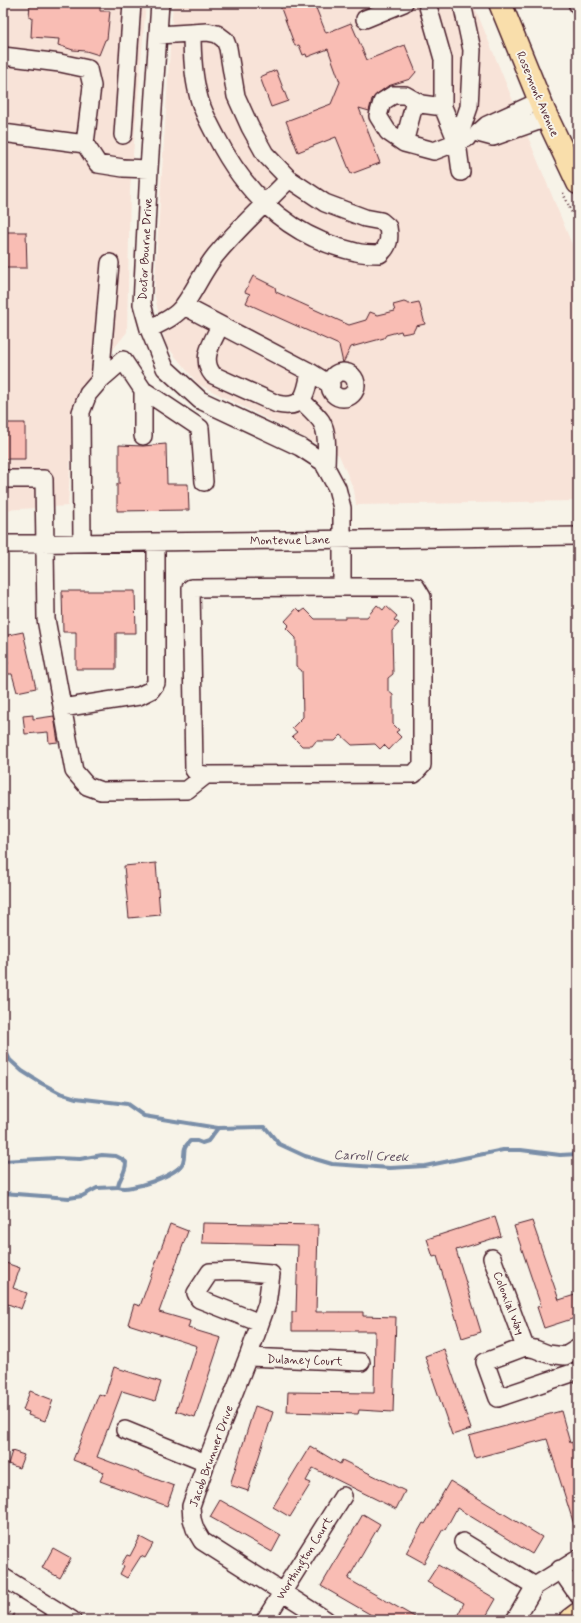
<svg xmlns="http://www.w3.org/2000/svg" width="581" height="1623" font-family="Mynerve,sans-serif">
<style>
.built{fill:#f8e3d8}
.lines{fill:none;stroke-linecap:round;stroke-linejoin:round}
.stream{stroke:#7a8ea8;stroke-width:4}
.building{fill:#f9bdb4;stroke:#4a1f2b}
.minor-casing{stroke:#4a1f2b;stroke-width:20}
.major-casing{stroke:#4a1f2b;stroke-width:25}
.path{stroke:#4a1f2b;stroke-width:2.5;stroke-dasharray:1 3;stroke-linecap:butt}
.minor{stroke:#f7f3e8;stroke-width:17}
.major{stroke:#f9deab;stroke-width:22}
.labels{text-anchor:middle;stroke-width:4;stroke-linejoin:round;paint-order:stroke}
.street-label{font-size:12px;fill:#4a1f2b;stroke:#f7f3e8}
.water-label{font-size:13px;font-style:italic;fill:#5e4d5f;stroke:#f7f3e8}
</style>
<rect width="100%" height="100%" fill="#f7f3e8"/>
<filter id="ink" filterUnits="userSpaceOnUse"><feTurbulence type="fractalNoise" baseFrequency=".025" numOctaves="2"/><feDisplacementMap in="SourceGraphic" scale="8" xChannelSelector="R" yChannelSelector="G"/><feConvolveMatrix kernelMatrix="1 2 1 2 8 2 1 2 1" color-interpolation-filters="sRGB"/></filter>
<g filter="url(#ink)">
<!-- built -->
<path class="built" d="M 3,3 L 146,3 L 130,190 L 127,332 L 77,395 L 72,431 L 68,506 L 3,510 Z
M 173,3 L 473,3 L 578,259 L 578,501 L 356,505 L 354,490 L 339,455 L 198,384 L 166,345 L 154,293 Z"/>
<g class="lines">
<!-- stream -->
<path class="stream" d="M 3,1047 L 10,1060 L 22,1071 L 41,1083 L 60,1093 L 76,1098 L 127,1104 L 144,1116 L 218,1128 L 265,1127 L 279,1144 L 305,1156 L 332,1164 L 390,1168 L 425,1166 L 503,1150 L 521,1150 L 560,1155 L 578,1154
M 3,1161 L 56,1158 L 80,1159 L 102,1155 L 116,1156 L 122,1159 L 126,1162 C 126,1174 119,1177 118,1187 C 129,1192 179,1175 183,1162 C 186,1153 181,1150 190,1141 L 197,1141 L 202,1143 L 208,1141 L 218,1128
M 3,1193 L 69,1198 L 82,1196 L 97,1188 L 118,1187"/>
</g>
<!-- building -->
<path class="building" d="M 30,3 L 100,3 L 100,11 L 110,11 L 107,39 L 105,40 L 99,55 L 86,51 L 73,50 L 58,45 L 59,39 L 31,37 L 32,18 L 29,17 Z
M 279,3 L 314,3 L 326,33 L 351,23 L 367,60 L 405,45 L 416,72 L 410,79 L 388,86 L 377,94 L 372,99 L 369,111 L 359,108 L 380,163 L 351,174 L 336,137 L 298,152 L 286,121 L 331,104 L 340,82 L 328,49 L 307,57 L 306,54 L 303,55 L 299,45 L 295,46 Z
M 276,70 L 288,101 L 271,107 L 260,77 Z
M 3,232 L 26,232 L 27,268 L 3,268 Z
M 253,276 L 275,287 L 276,292 L 349,325 L 366,320 L 370,312 L 378,315 L 395,311 L 393,305 L 404,302 L 409,304 L 419,302 L 425,324 L 416,326 L 413,332 L 402,334 L 401,331 L 386,335 L 384,338 L 351,347 L 343,363 L 339,345 L 246,303 L 250,294 L 245,292 Z
M 3,423 L 25,423 L 25,459 L 3,459 Z
M 166,444 L 167,484 L 188,484 L 189,510 L 117,511 L 117,484 L 119,484 L 119,445 L 143,446 Z
M 62,591 L 135,591 L 136,633 L 116,633 L 116,669 L 76,669 L 76,632 L 63,632 Z
M 377,605 L 383,610 L 386,606 L 397,616 L 394,620 L 399,623 L 392,631 L 393,674 L 388,678 L 388,691 L 393,695 L 393,724 L 399,730 L 396,732 L 401,737 L 389,750 L 384,745 L 380,749 L 375,744 L 352,745 L 341,735 L 335,741 L 316,741 L 312,746 L 302,746 L 292,736 L 297,732 L 292,728 L 303,717 L 302,671 L 296,666 L 296,638 L 286,628 L 289,625 L 285,621 L 297,608 L 301,612 L 305,609 L 315,619 L 345,619 L 345,617 L 367,617 Z
M 23,632 L 36,688 L 17,692 L 12,674 L 8,674 L 5,664 L 8,664 L 3,636 Z
M 33,715 L 33,719 L 54,716 L 58,742 L 49,743 L 48,732 L 25,734 L 23,716 Z
M 156,863 L 160,915 L 129,918 L 124,866 Z
M 495,1217 L 501,1236 L 456,1250 L 481,1332 L 462,1338 L 437,1256 L 433,1257 L 427,1239 Z
M 532,1221 L 559,1300 L 578,1294 L 578,1317 L 544,1328 L 537,1307 L 541,1306 L 514,1226 Z
M 203,1223 L 318,1225 L 316,1312 L 363,1312 L 363,1316 L 396,1317 L 393,1412 L 359,1410 L 358,1414 L 287,1412 L 288,1392 L 374,1393 L 375,1331 L 292,1331 L 292,1312 L 296,1312 L 298,1245 L 202,1243 Z
M 170,1224 L 188,1231 L 159,1312 L 190,1321 L 188,1328 L 221,1338 L 195,1417 L 176,1411 L 197,1346 L 128,1324 L 134,1304 L 140,1306 Z
M 3,1262 L 20,1268 L 13,1288 L 27,1293 L 21,1309 L 8,1304 L 5,1313 L 3,1313 Z
M 444,1349 L 471,1429 L 452,1435 L 425,1356 Z
M 114,1367 L 161,1382 L 155,1401 L 122,1391 L 97,1457 L 174,1486 L 167,1506 L 100,1481 L 104,1472 L 73,1460 L 99,1394 L 105,1396 Z
M 30,1391 L 53,1400 L 45,1421 L 28,1415 L 29,1412 L 23,1410 Z
M 255,1406 L 273,1412 L 248,1491 L 230,1485 Z
M 561,1411 L 570,1443 L 572,1442 L 578,1463 L 578,1530 L 576,1531 L 547,1439 L 475,1458 L 469,1436 Z
M 310,1446 L 340,1464 L 342,1460 L 405,1491 L 396,1509 L 313,1468 L 306,1481 L 311,1483 L 290,1517 L 273,1507 Z
M 12,1451 L 24,1455 L 19,1468 L 8,1464 Z
M 450,1481 L 542,1537 L 532,1554 L 457,1508 L 445,1530 L 443,1529 L 424,1563 L 406,1553 L 423,1523 L 425,1524 Z
M 220,1500 L 281,1535 L 272,1552 L 210,1517 Z
M 363,1514 L 380,1524 L 348,1579 L 420,1620 L 380,1620 L 321,1586 Z
M 140,1537 L 153,1544 L 145,1558 L 141,1556 L 127,1578 L 120,1574 L 124,1566 L 121,1565 L 127,1555 L 130,1556 Z
M 53,1548 L 71,1558 L 60,1578 L 42,1568 Z
M 438,1565 L 496,1599 L 484,1620 L 455,1620 L 464,1603 L 427,1582 Z"/>
<g class="lines">
<defs>
<path id="minor" d="M 427,3 L 443,59 L 443,107 L 457,142
M 577,3 L 578,5
M 365,19 L 404,3
M 158,35 L 207,32 L 217,34 L 225,40 L 228,48 L 236,96 L 250,127 L 265,154 L 289,179
M 3,56 L 60,63 L 88,69 L 92,86 L 85,144 L 98,164 L 123,168 L 149,169
M 540,101 L 487,125 L 478,133 L 493,137 L 547,118
M 443,107 L 421,104 L 405,95 L 393,95 L 382,102 L 378,116 L 388,132 L 404,143 L 434,151 L 457,142 L 469,107 L 472,50 L 462,3
M 3,133 L 85,144
M 123,135 L 132,3
M 404,143 L 415,101
M 461,172 L 457,142 L 467,138
M 184,306 L 310,372 L 331,385
M 220,326 C 212,343 200,359 213,375 L 277,404 C 304,410 306,394 310,372
M 149,329 C 161,323 176,317 184,305 C 195,290 203,271 215,256 C 237,229 265,204 289,179 L 325,203 L 365,218 L 381,221 L 388,227 C 390,239 389,246 380,254 C 372,254 363,254 356,252 C 291,238 247,196 217,138 C 210,125 201,109 198,94 C 193,74 192,54 192,33
M330 385a13 13 0 1 1 26 0a13 13 0 1 1-26 0Z
M 100,380 L 110,263
M 143,390 L 143,436
M 302,401 C 308,407 316,414 321,421 C 329,434 326,453 326,468
M 3,479 L 44,479 L 46,619 L 74,771 L 87,786 L 101,791 L 187,790 L 206,775 L 414,774 L 422,765 L 422,597 L 416,587 L 342,587 L 342,508 L 337,488 L 323,462 L 300,447 L 200,400 L 165,368 L 149,329 L 142,304 L 149,169 L 160,3
M 82,543 L 81,412 L 88,394 L 100,380 L 123,360 L 143,390 L 200,428 L 204,482
M 3,544 L 578,536
M 62,708 L 139,696 L 151,690 L 156,683 L 156,542
M 206,775 L 198,774 L 194,770 L 191,588 L 342,587
M 492,1258 L 525,1347
M 260,1323 L 199,1299 L 196,1293 L 210,1272 L 238,1271 L 271,1274 L 267,1304 L 248,1357 L 206,1463 L 191,1506 L 192,1519 L 195,1529 L 202,1541 L 326,1620
M 578,1348 L 565,1356 L 548,1354 L 535,1349 L 525,1347 L 485,1362 L 498,1398 L 578,1371
M 248,1357 L 361,1362
M 125,1430 L 206,1463
M 463,1542 L 535,1586
M 560,1569 L 578,1595
M 3,1577 L 72,1620
M 265,1620 L 343,1496
M 515,1620 L 535,1586 L 578,1559"/>
<path id="major" d="M 500,3 L 544,111 L 578,183
M 570,1620 L 578,1614"/>
</defs>
<!-- minor casing -->
<use href="#minor" class="minor-casing"/>
<!-- major casing -->
<use href="#major" class="major-casing"/>
<!-- path -->
<path class="path" d="M 563,193 L 578,226
M 3,1608 L 21,1620"/>
<!-- minor -->
<use href="#minor" class="minor"/>
<!-- major -->
<use href="#major" class="major"/>
</g>
</g>
<g class="labels">
<!-- street labels -->
<g class="street-label">
<text transform="translate(538 94) rotate(67)" y="4">Rosemont Avenue</text>
<text transform="translate(145 249) rotate(-87)" y="4">Doctor Bourne Drive</text>
<text transform="translate(290 540) rotate(-1)" y="4">Montevue Lane</text>
<text transform="translate(509 1303) rotate(69)" y="4">Colonial Way</text>
<text transform="translate(305 1360) rotate(2)" y="4">Dulaney Court</text>
<text transform="translate(211 1456) rotate(-70)" y="4">Jacob Brunner Drive</text>
<text transform="translate(304 1558) rotate(-58)" y="4">Worthington Court</text>
</g>
<!-- water labels -->
<g class="water-label">
<text transform="translate(371 1155) rotate(2)" y="5">Carroll Creek</text>
</g>
</g>
<!-- margin -->
<rect width="581" height="1623" fill="none" stroke="#f7f3e8" stroke-width="16"/>
<rect x="8" y="8" width="565" height="1607" fill="none" stroke="#4a1f2b" stroke-width="1.5" filter="url(#ink)"/>
</svg>
